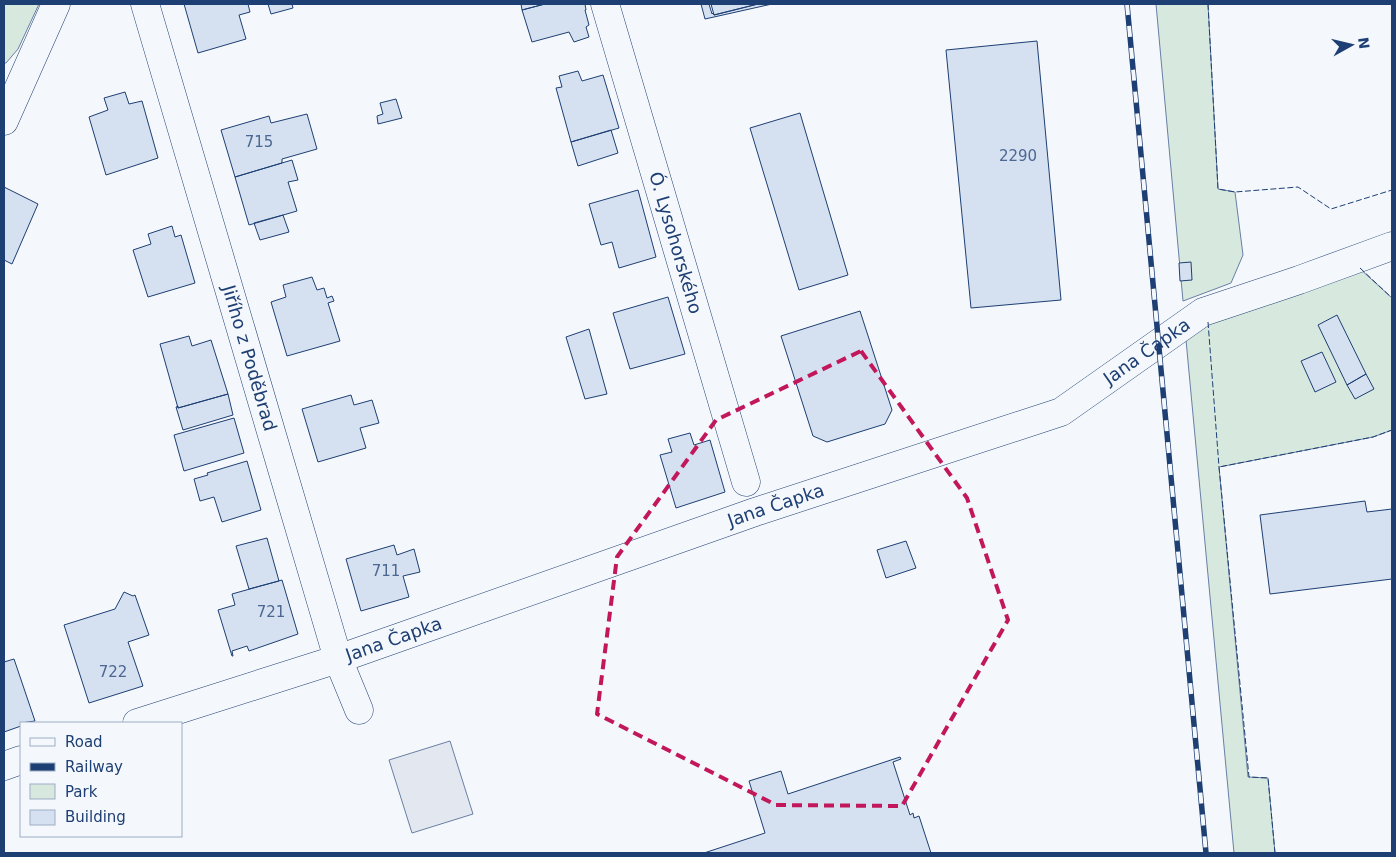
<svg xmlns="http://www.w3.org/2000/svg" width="1396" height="857" font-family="'DejaVu Sans',sans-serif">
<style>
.green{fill:#d7e8df;stroke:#687fa3}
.parking{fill:#e3e8f0;stroke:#687fa3}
.building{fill:#d5e0f0;stroke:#1d3f73}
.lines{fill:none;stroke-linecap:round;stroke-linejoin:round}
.minor-casing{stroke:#1d3f73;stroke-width:29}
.minor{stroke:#f4f7fb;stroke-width:28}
.rail-casing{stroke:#1d3f73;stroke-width:5.5}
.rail{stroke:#f4f7fb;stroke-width:4;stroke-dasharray:11;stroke-linecap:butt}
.fence{stroke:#1d3f73;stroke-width:1;stroke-dasharray:6 2.5;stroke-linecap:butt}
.marked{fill:none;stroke:#c2185b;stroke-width:4;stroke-dasharray:10 6;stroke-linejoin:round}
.labels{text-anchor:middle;stroke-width:4;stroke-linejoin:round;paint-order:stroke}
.number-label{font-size:15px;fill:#4b6792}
.street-label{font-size:18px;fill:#1d3f73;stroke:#f4f7fb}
</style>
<rect width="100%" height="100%" fill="#f4f7fb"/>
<!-- green -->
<path class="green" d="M 4,4 L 39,4 L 18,49 L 6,63 L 4,63 Z
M 1156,4 L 1208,4 L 1218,189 L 1235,192 L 1243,255 L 1231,283 L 1183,301 Z
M 1358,267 L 1392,298 L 1392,430 L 1373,437 L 1219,467 L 1248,777 L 1268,778 L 1275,853 L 1234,853 L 1186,340 L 1208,319 Z"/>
<!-- parking -->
<path class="parking" d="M 450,741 L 473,814 L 412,833 L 389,760 Z"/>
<!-- building -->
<path class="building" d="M 184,4 L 248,4 L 250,12 L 239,15 L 246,39 L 198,53 Z
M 268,4 L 292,4 L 293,8 L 271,14 Z
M 521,4 L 545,4 L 522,10 Z
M 545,4 L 585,4 L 586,10 L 585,10 L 589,25 L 586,27 L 589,37 L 574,42 L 569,32 L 532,42 L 522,10 Z
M 701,4 L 709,4 L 712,14 L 713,13 L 714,15 L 758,4 L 772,4 L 705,19 Z
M 711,4 L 758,4 L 714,15 Z
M 1037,41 L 1061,300 L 971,308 L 946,50 Z
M 578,71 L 582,81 L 603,75 L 619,128 L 571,142 L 556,88 L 562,87 L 559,76 Z
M 125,92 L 129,104 L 142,101 L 158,158 L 106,175 L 89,117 L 108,110 L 104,98 Z
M 396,99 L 402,118 L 378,124 L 377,116 L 383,114 L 380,103 Z
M 800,113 L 848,275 L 799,290 L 750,128 Z
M 307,114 L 317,149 L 282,159 L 282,163 L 235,177 L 221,130 L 269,116 L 271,123 Z
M 611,130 L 618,153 L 578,166 L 571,142 Z
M 292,160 L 298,180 L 288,182 L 297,211 L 249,225 L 235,177 Z
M 4,187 L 38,204 L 12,264 L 4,260 Z
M 638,190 L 656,257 L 619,268 L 612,242 L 601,245 L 589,204 Z
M 283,215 L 289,232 L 260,240 L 254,223 Z
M 172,226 L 175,237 L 181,235 L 195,283 L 148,297 L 133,250 L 151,244 L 148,234 Z
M 1191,262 L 1192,280 L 1180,281 L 1179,263 Z
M 312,277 L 317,290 L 324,288 L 327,298 L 332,296 L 334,301 L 328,303 L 340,341 L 287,356 L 271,302 L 286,297 L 283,285 Z
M 668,297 L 685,354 L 630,369 L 613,313 Z
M 860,311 L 892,410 L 885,424 L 827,442 L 813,436 L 781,336 Z
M 1337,315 L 1366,374 L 1347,385 L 1318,325 Z
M 589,329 L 607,394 L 585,399 L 566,337 Z
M 189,336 L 192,346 L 211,340 L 228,394 L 178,408 L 160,344 Z
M 1322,352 L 1336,382 L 1315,392 L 1301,361 Z
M 1366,374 L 1374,389 L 1355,399 L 1347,385 Z
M 228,394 L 233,415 L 183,430 L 176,407 L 178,406 L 178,408 Z
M 351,395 L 354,405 L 372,400 L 379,423 L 360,428 L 366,448 L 318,462 L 302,409 Z
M 234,418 L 244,453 L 184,471 L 174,435 Z
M 690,433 L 694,445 L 710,440 L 725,492 L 676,508 L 660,455 L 672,452 L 668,439 Z
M 247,461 L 261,510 L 222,522 L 214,497 L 200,501 L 194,479 L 208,475 L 207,473 Z
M 1365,501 L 1367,512 L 1392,509 L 1392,579 L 1270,594 L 1260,515 Z
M 267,538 L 279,581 L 249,589 L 236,546 Z
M 906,541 L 916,568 L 886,578 L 877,550 Z
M 394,545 L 397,555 L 414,549 L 420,572 L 403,576 L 409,597 L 361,611 L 346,559 Z
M 282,580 L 298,634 L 249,651 L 247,646 L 232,651 L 233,656 L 232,656 L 218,610 L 235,605 L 232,594 Z
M 124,592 L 133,596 L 135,595 L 149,635 L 128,642 L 143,686 L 89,703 L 64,625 L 115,609 Z
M 14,659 L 35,721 L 21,723 L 21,726 L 4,732 L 4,662 Z
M 900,757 L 901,759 L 893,762 L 910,815 L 913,813 L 914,818 L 919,816 L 931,853 L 704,853 L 765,833 L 749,781 L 781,771 L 788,794 Z"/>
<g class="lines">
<defs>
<g id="minor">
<path id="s1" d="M 145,4 L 338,659 L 359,710"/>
<path id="s2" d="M 605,4 L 746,482"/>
<path d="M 4,121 L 56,4"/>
<path id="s3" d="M 137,723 L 338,659 L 755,512 L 1061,412 L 1203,312 L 1299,280 L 1392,246"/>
<path d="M 4,766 L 21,760"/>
</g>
</defs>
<!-- minor casing -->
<use href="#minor" class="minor-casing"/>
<!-- minor -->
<use href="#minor" class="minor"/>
<defs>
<path id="rail" d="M 1127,4 L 1206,853"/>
</defs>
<!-- rail casing -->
<use href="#rail" class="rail-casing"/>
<!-- rail -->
<use href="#rail" class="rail"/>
<!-- fence -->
<path class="fence" d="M 1208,4 L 1218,189 L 1235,192 L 1298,187 L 1331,209 L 1392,190
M 1360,268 L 1392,298
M 1208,322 L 1219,467
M 1275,853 L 1268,778 L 1249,777 L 1219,467 L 1373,437 L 1392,430"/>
</g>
<!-- marked area -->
<path class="marked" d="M 861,351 L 967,498 L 1008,620 L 902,806 L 776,805 L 597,714 L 617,557 L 716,420 Z"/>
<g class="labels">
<!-- number labels -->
<g class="number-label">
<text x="259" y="147">715</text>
<text x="1018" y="161">2290</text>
<text x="386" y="576">711</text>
<text x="271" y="617">721</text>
<text x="113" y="677">722</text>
</g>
<!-- street labels -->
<g class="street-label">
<text dy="6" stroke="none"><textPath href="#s2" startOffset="249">Ó. Lysohorského</textPath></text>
<text dy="6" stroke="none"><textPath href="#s3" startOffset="1080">Jana Čapka</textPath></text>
<text dy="6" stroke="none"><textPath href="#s1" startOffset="369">Jiřího z Poděbrad</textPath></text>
<text dy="6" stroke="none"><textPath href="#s3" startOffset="675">Jana Čapka</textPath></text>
<text dy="6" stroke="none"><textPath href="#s3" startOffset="270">Jana Čapka</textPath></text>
</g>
</g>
<!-- border -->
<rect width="1396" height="857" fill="none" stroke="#1d3f73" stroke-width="10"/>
<!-- legend -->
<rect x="20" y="722" width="162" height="115" fill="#f4f7fb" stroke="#9eadc5"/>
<rect x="30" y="738" width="25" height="8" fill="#f4f7fb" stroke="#9eadc5"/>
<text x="65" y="747" font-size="15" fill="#1d3f73">Road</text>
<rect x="30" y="763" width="25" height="8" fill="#1d3f73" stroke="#9eadc5"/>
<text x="65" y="772" font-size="15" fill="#1d3f73">Railway</text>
<rect x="30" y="784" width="25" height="15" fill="#d7e8df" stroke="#9eadc5"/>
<text x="65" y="797" font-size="15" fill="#1d3f73">Park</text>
<rect x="30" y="810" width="25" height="15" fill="#d5e0f0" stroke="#9eadc5"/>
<text x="65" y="822" font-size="15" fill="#1d3f73">Building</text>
<!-- north arrow -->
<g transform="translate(1351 45) rotate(82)" stroke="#f4f7fb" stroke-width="4" paint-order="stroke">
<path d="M0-4L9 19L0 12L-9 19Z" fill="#1d3f73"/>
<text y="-8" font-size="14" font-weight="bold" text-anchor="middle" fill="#1d3f73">N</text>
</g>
</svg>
